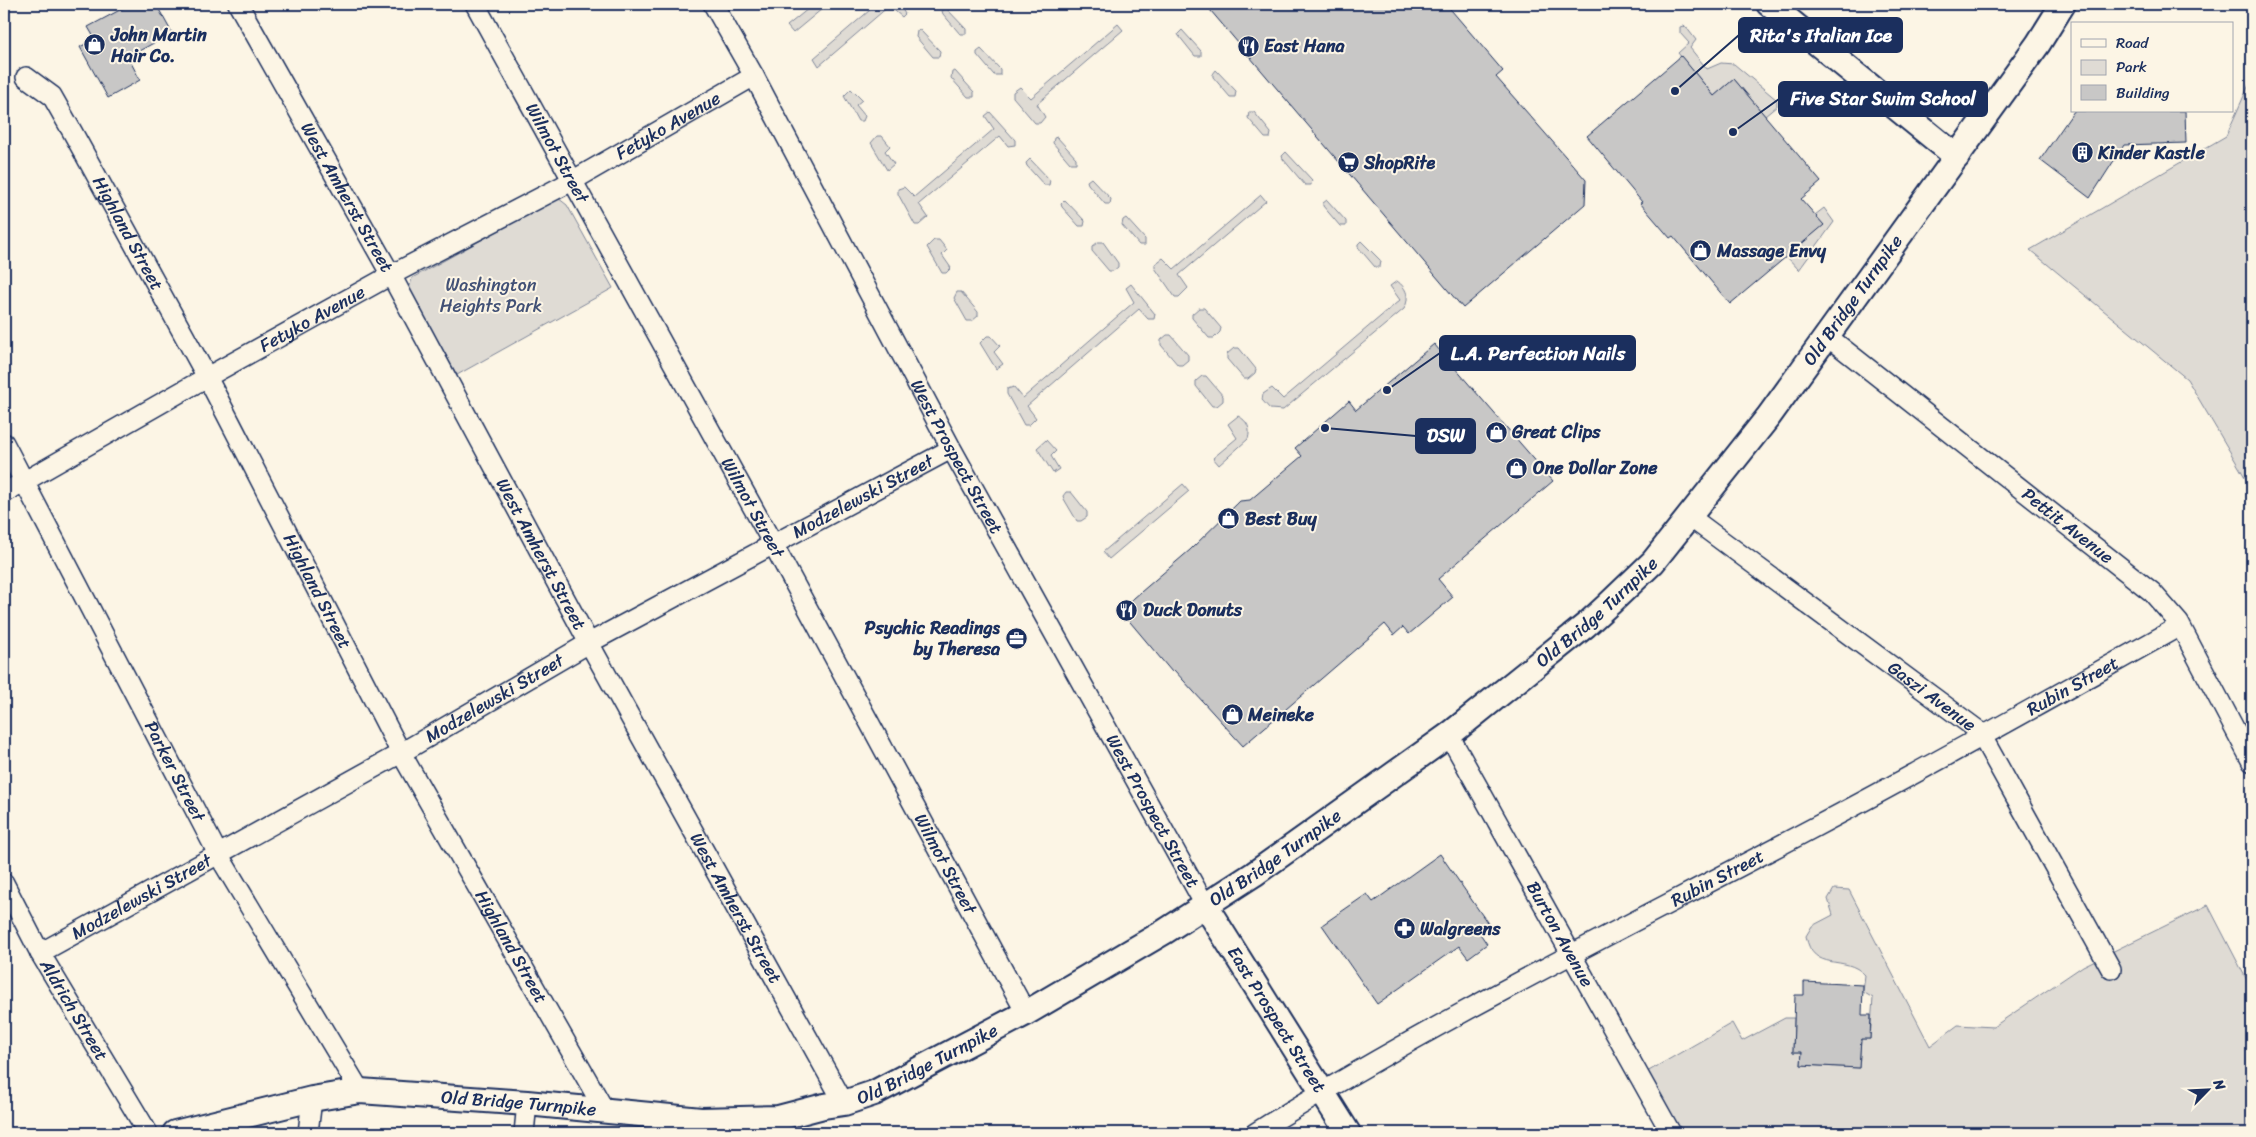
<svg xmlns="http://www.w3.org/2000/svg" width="2256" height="1137" font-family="Sriracha,sans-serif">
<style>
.green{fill:#dfdbd4;stroke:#7d8599}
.building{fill:#c8c7c6;stroke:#1b2f5e}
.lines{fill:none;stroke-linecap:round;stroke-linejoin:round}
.minor-casing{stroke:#1b2f5e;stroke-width:22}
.tertiary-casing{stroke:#1b2f5e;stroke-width:28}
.minor{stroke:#fcf5e5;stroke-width:19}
.tertiary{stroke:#fcf5e5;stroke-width:24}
.labels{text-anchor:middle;stroke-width:4;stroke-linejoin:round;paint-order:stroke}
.poi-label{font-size:18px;font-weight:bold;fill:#1b2f5e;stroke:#fcf5e5;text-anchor:start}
.street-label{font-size:18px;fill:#1b2f5e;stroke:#fcf5e5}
.park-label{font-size:18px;fill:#425176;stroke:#fcf5e5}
.leader{fill:none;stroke:#1b2f5e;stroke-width:2}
.callout-dot{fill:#1b2f5e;stroke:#fcf5e5;stroke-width:2}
.callout{fill:#1b2f5e;stroke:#1b2f5e;stroke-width:2}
.callout-label{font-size:19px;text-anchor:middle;font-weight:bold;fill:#fff}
</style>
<rect width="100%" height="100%" fill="#fcf5e5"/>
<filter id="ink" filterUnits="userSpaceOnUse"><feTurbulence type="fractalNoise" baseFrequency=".02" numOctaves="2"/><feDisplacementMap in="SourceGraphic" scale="10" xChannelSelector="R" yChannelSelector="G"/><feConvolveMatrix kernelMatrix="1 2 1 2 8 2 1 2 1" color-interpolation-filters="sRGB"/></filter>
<g filter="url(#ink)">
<!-- green -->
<path class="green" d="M 814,4 L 828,4 L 793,33 L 787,26 Z
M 877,4 L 899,4 L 905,14 L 902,17 L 889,6 L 819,66 L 814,58 Z
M 946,8 L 966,29 L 966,34 L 960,34 L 943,14 L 942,11 Z
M 1118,24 L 1123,30 L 1037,104 L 1045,117 L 1040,123 L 1035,123 L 1013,97 L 1013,92 L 1020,87 L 1031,98 Z
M 1683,26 L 1686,27 L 1696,40 L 1690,48 L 1707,69 L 1721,63 L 1734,64 L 1777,100 L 1777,106 L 1765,116 L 1734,79 L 1714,96 L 1678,53 L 1689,43 L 1680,33 L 1680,27 Z
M 920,30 L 940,51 L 939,57 L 933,57 L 916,37 L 917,31 Z
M 1182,30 L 1201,51 L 1201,56 L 1195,56 L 1179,36 L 1178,34 Z
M 981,49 L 1000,69 L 1000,75 L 994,75 L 977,55 L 977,52 Z
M 1216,70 L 1236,91 L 1235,97 L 1230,97 L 1213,77 L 1213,74 Z
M 955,71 L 974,92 L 974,97 L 968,97 L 951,78 L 952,72 Z
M 2252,78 L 2252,489 L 2187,379 L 2030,250 L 2226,136 Z
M 851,89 L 862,100 L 856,105 L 865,116 L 863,121 L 858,121 L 844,96 Z
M 990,112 L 1015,140 L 1015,145 L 1008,146 L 1000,136 L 919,204 L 928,217 L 919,225 L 915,225 L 898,194 L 898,189 L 904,187 L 914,197 L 994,129 L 985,116 Z
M 1249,112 L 1254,112 L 1271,133 L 1270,138 L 1265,138 L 1248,118 Z
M 877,136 L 882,136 L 890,146 L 885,151 L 894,164 L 887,170 L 871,143 Z
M 1057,137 L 1076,158 L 1076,163 L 1070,163 L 1053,143 L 1054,138 Z
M 1286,152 L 1312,180 L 1311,185 L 1305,185 L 1283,159 L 1282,156 Z
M 1030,159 L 1050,180 L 1049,185 L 1044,185 L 1027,166 L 1026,163 Z
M 1091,178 L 1111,199 L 1110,204 L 1105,204 L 1088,184 L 1087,181 Z
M 1261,195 L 1266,201 L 1179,275 L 1188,288 L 1179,297 L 1175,297 L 1155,268 L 1155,264 L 1163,258 L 1174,269 Z
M 558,198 L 567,205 L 613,288 L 457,375 L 409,290 L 412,278 Z
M 1065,200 L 1085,221 L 1084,226 L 1079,226 L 1062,207 L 1061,204 Z
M 1327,200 L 1346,221 L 1346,226 L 1340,226 L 1323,206 L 1323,203 Z
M 1824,208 L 1834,222 L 1799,270 L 1787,257 L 1823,225 L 1815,215 Z
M 1126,218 L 1145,239 L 1145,245 L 1139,245 L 1122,225 L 1123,220 Z
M 934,240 L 939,240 L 947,250 L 942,255 L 951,268 L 946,273 L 942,273 L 927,247 Z
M 1361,241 L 1381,261 L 1380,267 L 1375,267 L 1358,247 L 1358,244 Z
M 1098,242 L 1103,242 L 1118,263 L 1118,267 L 1113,271 L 1109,271 L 1092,251 L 1092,247 Z
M 1397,281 C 1407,288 1410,298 1404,309 L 1283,410 L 1270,409 L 1262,400 L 1263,394 L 1272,388 L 1283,399 L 1400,300 L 1390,286 Z
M 1131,284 L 1155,314 L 1154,319 L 1148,319 L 1139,309 L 1027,406 L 1036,418 L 1029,425 L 1024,425 L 1007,394 L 1007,389 L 1014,387 L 1023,398 L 1134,302 L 1126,288 Z
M 957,292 L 961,292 L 978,312 L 978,316 L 972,321 L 967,321 L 954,298 Z
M 1199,308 L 1204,308 L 1221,328 L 1220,332 L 1214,338 L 1209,338 L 1192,318 L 1192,314 Z
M 1167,335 L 1171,335 L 1188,355 L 1188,360 L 1182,365 L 1178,365 L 1161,345 L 1161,340 Z
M 987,336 L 991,336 L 1000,346 L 994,352 L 1003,364 L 996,369 L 980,343 Z
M 1234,348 L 1239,348 L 1256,369 L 1255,373 L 1248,379 L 1244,379 L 1227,359 L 1227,354 Z
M 1202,376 L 1206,376 L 1223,396 L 1223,401 L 1217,406 L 1212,406 L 1196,386 L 1196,381 Z
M 1238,416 C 1248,421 1251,429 1248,439 L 1219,465 L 1213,458 L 1237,438 L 1228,424 Z
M 1046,440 L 1056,451 L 1051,456 L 1059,469 L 1053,473 L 1037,448 Z
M 1183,484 L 1189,491 L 1109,559 L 1103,552 Z
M 1066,492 L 1071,492 L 1087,512 L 1087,517 L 1081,521 L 1077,521 L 1064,499 L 1063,496 Z
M 1834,889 L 1849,890 L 1930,1046 L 1958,1025 L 1993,1027 L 2083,966 L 2208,905 L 2252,990 L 2252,1133 L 1671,1133 L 1640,1076 L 1732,1023 L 1742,1041 L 1785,1018 L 1794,1018 L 1793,1052 L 1802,1052 L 1801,1065 L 1859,1068 L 1861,1039 L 1870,1039 L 1873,998 L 1863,992 L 1865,975 C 1845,953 1813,974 1806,936 L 1812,926 L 1833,915 L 1828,899 Z"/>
<!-- building -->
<path class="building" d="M 131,4 L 156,4 L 172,33 L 128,57 L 140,80 L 108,98 L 80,47 L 95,39 L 88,27 Z
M 1205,4 L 1446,4 L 1503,71 L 1496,77 L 1586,180 L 1585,204 L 1463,308 Z
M 1681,56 L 1714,96 L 1734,79 L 1821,182 L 1801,199 L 1824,225 L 1730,304 L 1673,236 L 1670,238 L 1640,203 L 1642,202 L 1587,136 Z
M 2074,111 L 2185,111 L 2186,143 L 2124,145 L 2090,198 L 2040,160 Z
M 1434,344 L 1553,481 L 1438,579 L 1453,597 L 1409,634 L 1403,627 L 1394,635 L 1385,624 L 1243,746 L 1174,670 L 1172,672 L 1120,610 L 1190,550 L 1240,501 L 1250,500 L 1302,456 L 1295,448 L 1349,401 L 1356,410 Z
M 1440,854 L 1489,925 L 1479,932 L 1487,944 L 1468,958 L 1459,946 L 1377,1004 L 1322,925 L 1367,894 L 1373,902 Z
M 1804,982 L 1863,985 L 1862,1015 L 1871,1015 L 1870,1039 L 1861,1039 L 1859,1068 L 1801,1065 L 1802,1052 L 1793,1052 L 1795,995 L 1804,995 Z"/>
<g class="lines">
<defs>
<g id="minor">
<path id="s1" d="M 238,4 L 391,275 L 589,643 L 844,1103"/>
<path id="s2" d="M 475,4 L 773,544 L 1026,1013"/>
<path id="s3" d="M 713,4 L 754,76 L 950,446 L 1205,905"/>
<path id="s4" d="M 26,77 L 52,96 L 73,133 L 207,377 L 401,753 L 605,1111"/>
<path id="s5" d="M 1828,337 L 2152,592 L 2179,623 L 2252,762"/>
<path id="s6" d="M 4,443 L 218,854 L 360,1091"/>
<path id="s7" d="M 4,493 L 207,377 L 391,275 L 572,181 L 754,76"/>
<path id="s8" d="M 1690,517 L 1979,731 L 2111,969"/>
<path id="s9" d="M 1449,735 L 1671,1133"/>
<path id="s10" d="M 4,883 L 40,953 L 148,1133"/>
<path id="s11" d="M 40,953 L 401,753 L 589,643 L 951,449"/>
<path d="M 308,1133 L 312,1099"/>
<path d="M 524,1133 L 527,1103"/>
<path id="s12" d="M 1255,1133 C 1434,1021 1626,927 1813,828 C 1937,763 2058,694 2180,626"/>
</g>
<g id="tertiary">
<path d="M 1769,4 L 1957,157"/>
<path id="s13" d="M 1205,905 L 1348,1133"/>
<path id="s14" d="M 175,1133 L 312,1099 L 360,1091 L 527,1103 L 701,1120 L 778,1118 L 824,1106 L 844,1103 L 874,1093 L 1026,1013 L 1164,932 L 1254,874 L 1449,735 L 1586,625 L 1609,604 L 1653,562 L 1769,416 L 2038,44 L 2063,4"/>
</g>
</defs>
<!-- minor casing -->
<use href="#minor" class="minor-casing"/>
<!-- tertiary casing -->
<use href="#tertiary" class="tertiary-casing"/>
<!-- minor -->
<use href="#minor" class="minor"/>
<!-- tertiary -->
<use href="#tertiary" class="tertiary"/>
</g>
</g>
<!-- icons -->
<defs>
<symbol id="shop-disc" viewBox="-11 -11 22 22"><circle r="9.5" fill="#1b2f5e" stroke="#fcf5e5"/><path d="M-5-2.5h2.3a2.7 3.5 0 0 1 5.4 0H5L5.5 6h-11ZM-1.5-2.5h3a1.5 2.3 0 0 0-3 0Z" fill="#fff"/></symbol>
<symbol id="restaurant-disc" viewBox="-11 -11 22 22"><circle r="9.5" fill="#1b2f5e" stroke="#fcf5e5"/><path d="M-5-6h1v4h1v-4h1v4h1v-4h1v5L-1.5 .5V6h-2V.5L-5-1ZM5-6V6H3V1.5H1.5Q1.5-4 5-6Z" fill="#fff"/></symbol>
<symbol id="building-disc" viewBox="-11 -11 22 22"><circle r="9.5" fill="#1b2f5e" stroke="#fcf5e5"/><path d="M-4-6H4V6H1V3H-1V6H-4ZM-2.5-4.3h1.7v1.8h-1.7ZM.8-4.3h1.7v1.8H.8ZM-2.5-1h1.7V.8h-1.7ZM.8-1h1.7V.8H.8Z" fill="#fff"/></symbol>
<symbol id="supermarket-disc" viewBox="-11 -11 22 22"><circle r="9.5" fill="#1b2f5e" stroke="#fcf5e5"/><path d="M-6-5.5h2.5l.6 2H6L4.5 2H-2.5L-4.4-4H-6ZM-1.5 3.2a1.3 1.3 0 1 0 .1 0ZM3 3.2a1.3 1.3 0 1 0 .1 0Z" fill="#fff"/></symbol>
<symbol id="office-disc" viewBox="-11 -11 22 22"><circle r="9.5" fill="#1b2f5e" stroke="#fcf5e5"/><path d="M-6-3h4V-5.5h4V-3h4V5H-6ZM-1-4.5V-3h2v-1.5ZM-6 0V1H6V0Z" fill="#fff"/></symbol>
<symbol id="pharmacy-disc" viewBox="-11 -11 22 22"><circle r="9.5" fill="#1b2f5e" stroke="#fcf5e5"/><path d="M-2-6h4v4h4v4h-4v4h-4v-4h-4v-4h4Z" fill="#fff"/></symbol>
</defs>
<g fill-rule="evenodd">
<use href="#shop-disc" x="82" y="32" width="25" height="25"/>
<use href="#restaurant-disc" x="1236" y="34" width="25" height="25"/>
<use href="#building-disc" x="2070" y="140" width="25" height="25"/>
<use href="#supermarket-disc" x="1336" y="150" width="25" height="25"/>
<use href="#shop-disc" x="1688" y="238" width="25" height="25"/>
<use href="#shop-disc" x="1484" y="420" width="25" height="25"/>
<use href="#shop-disc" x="1504" y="456" width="25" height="25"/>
<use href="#shop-disc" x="1216" y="506" width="25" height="25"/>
<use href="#restaurant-disc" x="1114" y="598" width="25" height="25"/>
<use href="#office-disc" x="1004" y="626" width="25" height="25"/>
<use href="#shop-disc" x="1220" y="702" width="25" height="25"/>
<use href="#pharmacy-disc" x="1392" y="916" width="25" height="25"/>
</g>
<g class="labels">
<!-- poi labels -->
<g class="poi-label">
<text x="111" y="41">John Martin<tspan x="111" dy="21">Hair Co.</tspan></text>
<text x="1264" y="52">East Hana</text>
<text x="2098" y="159">Kinder Kastle</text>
<text x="1364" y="169">ShopRite</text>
<text x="1717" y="257">Massage Envy</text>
<text x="1512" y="438">Great Clips</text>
<text x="1533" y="474">One Dollar Zone</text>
<text x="1245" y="525">Best Buy</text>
<text x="1143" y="616">Duck Donuts</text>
<text x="1000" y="634" text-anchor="end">Psychic Readings<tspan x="1000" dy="21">by Theresa</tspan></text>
<text x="1248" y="721">Meineke</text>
<text x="1420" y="935">Walgreens</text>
</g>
<!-- street labels -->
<g class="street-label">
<text dy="6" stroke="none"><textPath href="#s7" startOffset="759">Fetyko Avenue</textPath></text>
<text dy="6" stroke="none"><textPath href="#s2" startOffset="170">Wilmot Street</textPath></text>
<text dy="6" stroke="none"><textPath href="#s1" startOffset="222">West Amherst Street</textPath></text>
<text dy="6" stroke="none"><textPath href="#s4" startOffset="189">Highland Street</textPath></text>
<text dy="6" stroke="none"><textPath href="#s14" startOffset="1984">Old Bridge Turnpike</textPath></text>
<text dy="6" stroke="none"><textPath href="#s7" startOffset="354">Fetyko Avenue</textPath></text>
<text dy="6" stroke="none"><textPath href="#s3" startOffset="514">West Prospect Street</textPath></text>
<text dy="6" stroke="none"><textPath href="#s11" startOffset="941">Modzelewski Street</textPath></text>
<text dy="6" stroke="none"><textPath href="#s2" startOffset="575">Wilmot Street</textPath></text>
<text dy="6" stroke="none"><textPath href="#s5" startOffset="305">Pettit Avenue</textPath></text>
<text dy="6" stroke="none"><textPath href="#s1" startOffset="628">West Amherst Street</textPath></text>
<text dy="6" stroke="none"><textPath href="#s4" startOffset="594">Highland Street</textPath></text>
<text dy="6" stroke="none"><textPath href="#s14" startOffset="1579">Old Bridge Turnpike</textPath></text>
<text dy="6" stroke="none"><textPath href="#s12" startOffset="932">Rubin Street</textPath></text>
<text dy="6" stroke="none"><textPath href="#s8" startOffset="301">Gaszi Avenue</textPath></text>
<text dy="6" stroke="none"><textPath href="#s11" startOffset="521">Modzelewski Street</textPath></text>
<text dy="6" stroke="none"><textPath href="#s6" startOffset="370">Parker Street</textPath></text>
<text dy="6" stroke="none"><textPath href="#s3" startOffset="919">West Prospect Street</textPath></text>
<text dy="6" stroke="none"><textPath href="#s14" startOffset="1174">Old Bridge Turnpike</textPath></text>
<text dy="6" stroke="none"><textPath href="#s2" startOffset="980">Wilmot Street</textPath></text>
<text dy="6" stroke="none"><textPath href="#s12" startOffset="528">Rubin Street</textPath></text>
<text dy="6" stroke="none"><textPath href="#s11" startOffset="116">Modzelewski Street</textPath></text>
<text dy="6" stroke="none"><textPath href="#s1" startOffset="1032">West Amherst Street</textPath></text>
<text dy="6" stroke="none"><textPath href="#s9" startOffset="228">Burton Avenue</textPath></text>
<text dy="6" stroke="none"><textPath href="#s4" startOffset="999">Highland Street</textPath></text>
<text dy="6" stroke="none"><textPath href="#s10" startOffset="145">Aldrich Street</textPath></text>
<text dy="6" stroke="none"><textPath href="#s13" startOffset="135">East Prospect Street</textPath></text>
<text dy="6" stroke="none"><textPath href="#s14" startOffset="769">Old Bridge Turnpike</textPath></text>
<text dy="6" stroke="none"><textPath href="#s14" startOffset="349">Old Bridge Turnpike</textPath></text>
</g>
<!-- park labels -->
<g class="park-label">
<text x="491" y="291">Washington<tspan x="491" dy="21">Heights Park</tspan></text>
</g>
</g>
<!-- callouts -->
<path class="leader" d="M1675 91L1739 35M1733 132L1779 99M1387 390L1440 353M1325 428L1416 436"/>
<g class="callout-dot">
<circle cx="1675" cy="91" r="5"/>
<circle cx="1733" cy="132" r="5"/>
<circle cx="1387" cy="390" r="5"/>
<circle cx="1325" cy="428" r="5"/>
</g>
<g class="callout">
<rect x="1739" y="18" width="163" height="34" rx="5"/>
<rect x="1779" y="82" width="208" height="34" rx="5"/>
<rect x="1440" y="336" width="195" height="34" rx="5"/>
<rect x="1416" y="419" width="59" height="34" rx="5"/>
</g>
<g class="callout-label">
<text x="1821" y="42">Rita's Italian Ice</text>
<text x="1883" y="105">Five Star Swim School</text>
<text x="1538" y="360">L.A. Perfection Nails</text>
<text x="1446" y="442">DSW</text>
</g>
<!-- margin -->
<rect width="2256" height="1137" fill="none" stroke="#fcf5e5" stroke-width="20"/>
<rect x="10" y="10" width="2236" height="1117" fill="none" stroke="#1b2f5e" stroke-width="2" filter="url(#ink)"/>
<!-- legend -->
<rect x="2071" y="22" width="162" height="90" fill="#fcf5e5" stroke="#a2a6af"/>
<rect x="2081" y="39" width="25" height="8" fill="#fcf5e5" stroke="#a2a6af"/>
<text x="2116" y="48" font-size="15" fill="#1b2f5e">Road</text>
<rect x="2081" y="60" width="25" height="15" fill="#dfdbd4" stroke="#a2a6af"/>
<text x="2116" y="72" font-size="15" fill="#1b2f5e">Park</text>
<rect x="2081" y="85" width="25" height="15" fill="#c8c7c6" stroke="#a2a6af"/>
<text x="2116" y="98" font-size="15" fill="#1b2f5e">Building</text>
<!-- north arrow -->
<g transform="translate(2208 1090) rotate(66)" stroke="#fcf5e5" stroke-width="4" paint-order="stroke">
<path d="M0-4L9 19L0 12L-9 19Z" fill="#1b2f5e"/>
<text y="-8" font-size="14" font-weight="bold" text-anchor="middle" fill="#1b2f5e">N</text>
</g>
</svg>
